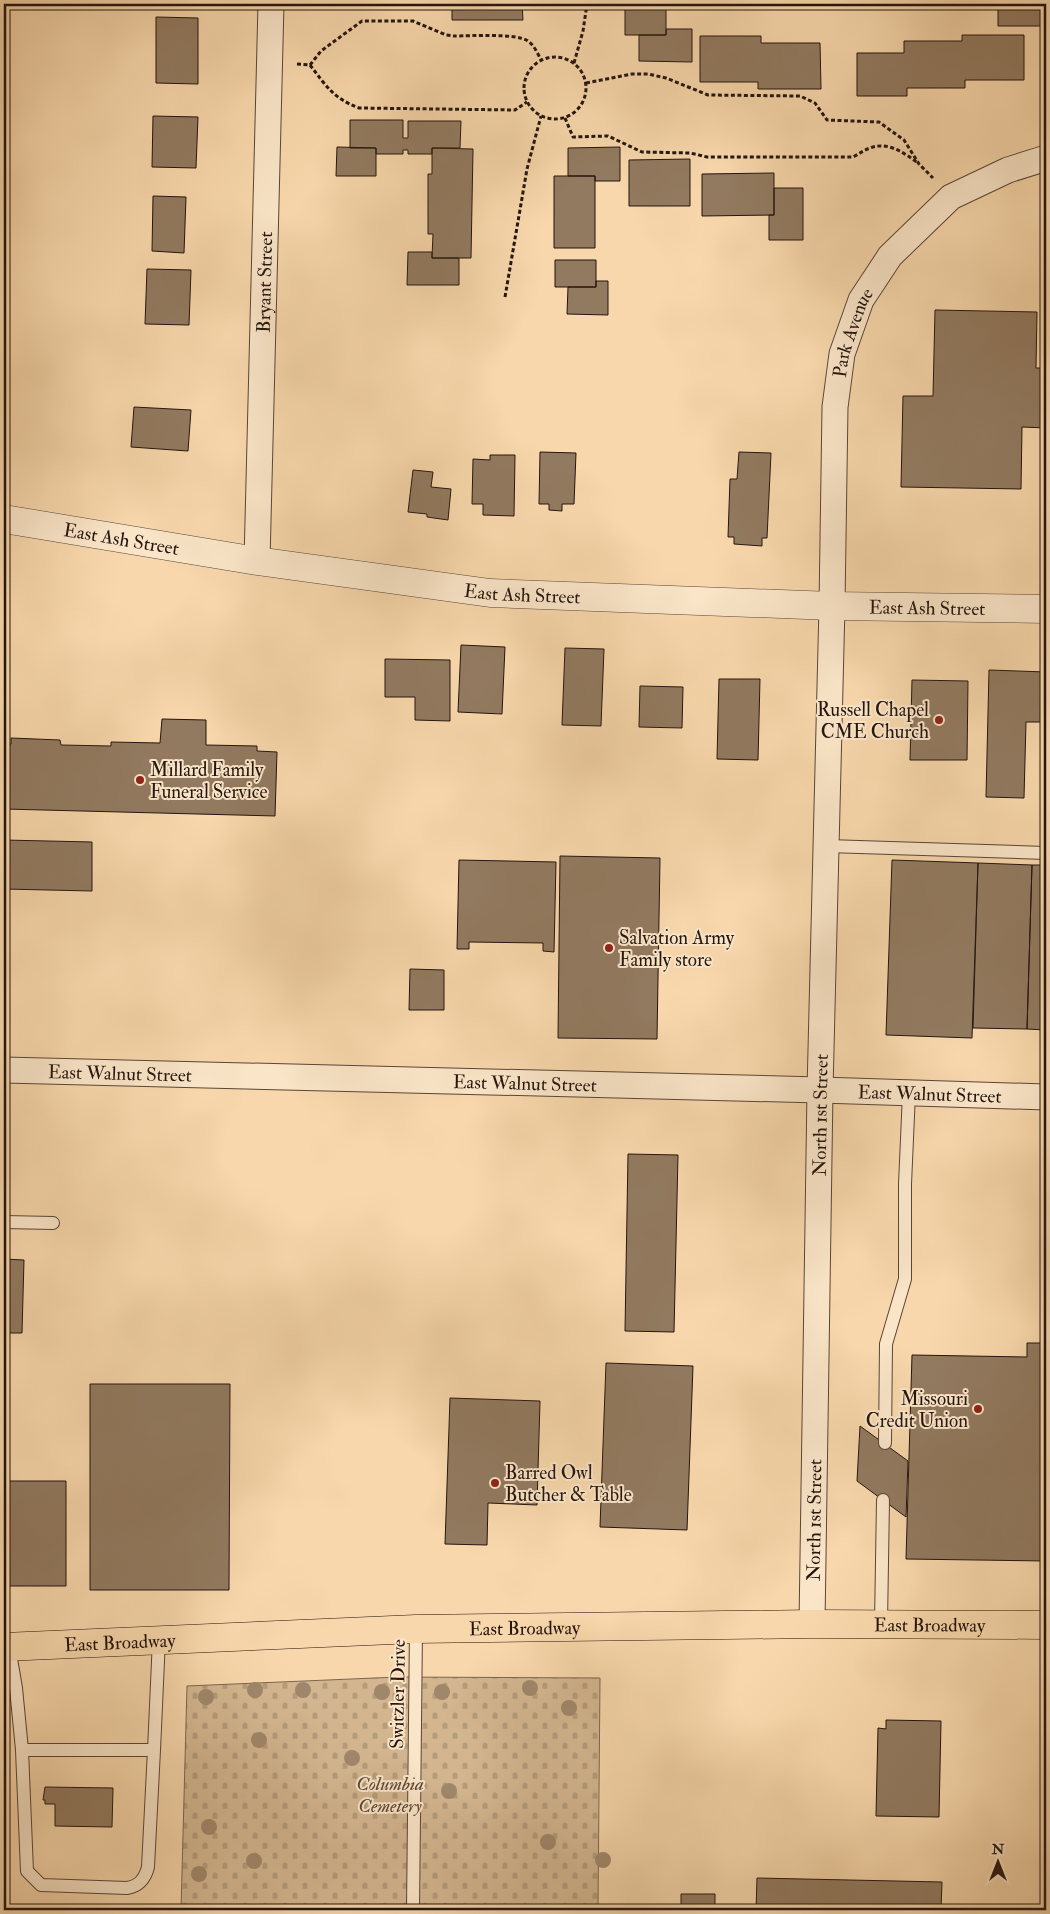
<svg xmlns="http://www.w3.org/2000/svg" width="1050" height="1914" font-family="'IM FELL Double Pica',serif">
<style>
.cemetery{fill:url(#cemetery-stones);stroke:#7c6650}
.building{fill:#927a60;stroke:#24150f}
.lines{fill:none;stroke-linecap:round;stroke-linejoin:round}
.service-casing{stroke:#594636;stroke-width:14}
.minor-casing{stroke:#594636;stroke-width:27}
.tertiary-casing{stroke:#594636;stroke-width:29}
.primary-casing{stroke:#24150f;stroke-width:29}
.path{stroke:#24150f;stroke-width:3;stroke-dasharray:4 2.5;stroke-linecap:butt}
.service{stroke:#fae5c8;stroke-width:12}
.minor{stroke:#fae5c8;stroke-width:25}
.tertiary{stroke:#fae5c8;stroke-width:28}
.primary{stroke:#f7d7ab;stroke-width:28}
.tree{fill:#a0876b}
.poi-dot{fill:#8f2418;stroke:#fae5c8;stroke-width:2}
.labels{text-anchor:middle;stroke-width:4;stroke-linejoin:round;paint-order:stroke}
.street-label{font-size:19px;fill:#24150f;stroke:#fae5c8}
.poi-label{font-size:19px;fill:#24150f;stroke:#fae5c8;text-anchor:start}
.park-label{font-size:19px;font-style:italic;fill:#594536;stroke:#fae5c8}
</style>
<defs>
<pattern id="cemetery-stones" width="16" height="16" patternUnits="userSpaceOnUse" patternTransform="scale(1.25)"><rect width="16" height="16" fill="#d3b690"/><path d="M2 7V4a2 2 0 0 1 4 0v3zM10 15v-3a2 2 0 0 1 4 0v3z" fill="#b59c7b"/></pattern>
</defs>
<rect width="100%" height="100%" fill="#f7d7ab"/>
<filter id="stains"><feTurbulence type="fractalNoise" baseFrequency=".004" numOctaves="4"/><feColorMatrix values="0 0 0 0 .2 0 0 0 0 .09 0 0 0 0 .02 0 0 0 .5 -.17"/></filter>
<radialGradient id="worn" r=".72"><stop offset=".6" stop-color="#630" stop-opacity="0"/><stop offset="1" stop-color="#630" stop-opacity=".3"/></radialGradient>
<!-- cemetery -->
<path class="cemetery" d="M 398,1677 L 600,1678 L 598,1910 L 181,1910 L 187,1686 Z"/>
<!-- building -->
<path class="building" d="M 368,4 L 439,4 L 439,6 L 368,6 Z
M 452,4 L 522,4 L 523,20 L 452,20 Z
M 522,4 L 551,4 L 551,6 L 522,6 Z
M 998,4 L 1041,4 L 1041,26 L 998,26 Z
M 625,8 L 666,8 L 666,35 L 625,35 Z
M 156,17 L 198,18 L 198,84 L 156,83 Z
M 666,29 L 692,29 L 692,62 L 639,61 L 639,35 L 666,35 Z
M 962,35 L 1024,35 L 1024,80 L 965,80 L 965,88 L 907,88 L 907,96 L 857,96 L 857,53 L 904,53 L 904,41 L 962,41 Z
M 700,36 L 761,36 L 761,43 L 820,43 L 821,89 L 758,89 L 758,82 L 700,82 Z
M 153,116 L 198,117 L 196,168 L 152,167 Z
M 350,120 L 403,120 L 403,138 L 408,138 L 408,121 L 461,121 L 460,148 L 432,148 L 432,154 L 408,154 L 408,150 L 403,150 L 403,154 L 376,154 L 376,148 L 350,148 Z
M 337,147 L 376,148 L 376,176 L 336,176 Z
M 620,147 L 620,181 L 595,181 L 595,176 L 568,176 L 568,148 Z
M 432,148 L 473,149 L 471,258 L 432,258 L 433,234 L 428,234 L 428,174 L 432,174 Z
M 690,159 L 690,206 L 629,206 L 629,160 Z
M 774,173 L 774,215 L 702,216 L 702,174 Z
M 554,176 L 595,176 L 595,248 L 554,248 Z
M 774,188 L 803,188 L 803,240 L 769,240 L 769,215 L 774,215 Z
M 153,196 L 186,197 L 184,253 L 152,251 Z
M 408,252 L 432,252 L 432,258 L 459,258 L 459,285 L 407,285 Z
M 555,260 L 596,260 L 596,287 L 555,287 Z
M 147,269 L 191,270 L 189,325 L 145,324 Z
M 596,281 L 608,281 L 608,315 L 567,314 L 568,287 L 596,287 Z
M 935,310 L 1037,312 L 1036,368 L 1046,368 L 1046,428 L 1022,427 L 1021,489 L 901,487 L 903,396 L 933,396 Z
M 134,407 L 191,410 L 188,451 L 131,447 Z
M 540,452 L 576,453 L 574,504 L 562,504 L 562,511 L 549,510 L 549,504 L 539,504 Z
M 739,452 L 771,453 L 767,538 L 762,538 L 762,546 L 734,544 L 734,537 L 728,537 L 730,479 L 737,479 Z
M 490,455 L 515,455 L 514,516 L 483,515 L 483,504 L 472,504 L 473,459 L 490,460 Z
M 413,470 L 433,472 L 431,487 L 451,489 L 448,520 L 427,517 L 427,514 L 408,512 Z
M 461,645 L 505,647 L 502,714 L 458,712 Z
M 565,648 L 604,649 L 601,726 L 562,725 Z
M 385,659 L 450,660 L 450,721 L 415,720 L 415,697 L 385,697 Z
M 989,670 L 1046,672 L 1046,722 L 1026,722 L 1024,798 L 986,797 Z
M 719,679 L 760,679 L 758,760 L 717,759 Z
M 912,680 L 968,681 L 967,760 L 910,760 Z
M 640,686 L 683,687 L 682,728 L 639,727 Z
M 162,719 L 206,720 L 206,745 L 257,746 L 257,751 L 277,752 L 275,816 L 4,809 L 6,744 L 11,744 L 11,738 L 60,740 L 61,745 L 111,746 L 111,742 L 160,743 Z
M 4,840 L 92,842 L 92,891 L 4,889 Z
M 560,856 L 660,858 L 657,1039 L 558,1038 Z
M 459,860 L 556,862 L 554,952 L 543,951 L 543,943 L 469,942 L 469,949 L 457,949 Z
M 892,860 L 978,863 L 972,1038 L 886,1035 Z
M 978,863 L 1032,865 L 1027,1029 L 973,1028 Z
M 1032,865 L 1046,865 L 1046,1030 L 1027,1029 Z
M 410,969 L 444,970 L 444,1010 L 409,1010 Z
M 628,1154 L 678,1155 L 674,1332 L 625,1331 Z
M 4,1259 L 24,1260 L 22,1333 L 4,1333 Z
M 1027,1343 L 1046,1343 L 1046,1561 L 906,1559 L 912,1355 L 1027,1357 Z
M 606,1363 L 693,1366 L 687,1530 L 600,1527 Z
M 90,1384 L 230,1384 L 229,1590 L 90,1590 Z
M 450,1398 L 540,1401 L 537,1505 L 488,1503 L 487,1545 L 445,1544 Z
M 860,1426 L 908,1461 L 906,1517 L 857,1481 Z
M 4,1481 L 66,1481 L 66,1586 L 4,1586 Z
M 886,1720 L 941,1721 L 939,1817 L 876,1816 L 878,1728 L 886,1729 Z
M 45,1787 L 113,1788 L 112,1827 L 55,1826 L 55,1804 L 45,1804 L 45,1800 L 43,1800 Z
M 757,1878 L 942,1882 L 941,1910 L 756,1910 Z
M 681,1894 L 715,1894 L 715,1910 L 681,1910 Z"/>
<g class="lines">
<defs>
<path id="service" d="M 827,846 L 1046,853
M 4,1222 L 53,1223
M 885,1443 L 886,1344 L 905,1279 L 905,1184 L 909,1093
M 881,1624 L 883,1500
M 9,1647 L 16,1688 L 22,1750 L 154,1750 L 159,1639
M 22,1750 L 27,1871 L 41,1885 L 127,1888 C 139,1886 145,1879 148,1867 L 154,1750
M 413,1910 L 416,1629"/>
<g id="minor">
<path id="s1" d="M 257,561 L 271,4"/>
<path id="s2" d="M 4,1070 L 820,1090 L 1046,1097"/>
<path id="s3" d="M 812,1624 L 820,1090 L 832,606 L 835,407 L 842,354 L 861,300 L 890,256 L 951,197 L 1008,170 L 1046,158"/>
</g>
<g id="tertiary">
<path id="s4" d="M 4,519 L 257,561 L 490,593 L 832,606 L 1046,609"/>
</g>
<g id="primary">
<path id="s5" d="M 4,1647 L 416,1629 L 812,1624 L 1046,1625"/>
</g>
</defs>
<!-- service casing -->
<use href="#service" class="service-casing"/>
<!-- minor casing -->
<use href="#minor" class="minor-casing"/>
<!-- tertiary casing -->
<use href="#tertiary" class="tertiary-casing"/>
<!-- primary casing -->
<use href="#primary" class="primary-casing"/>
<!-- path -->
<path class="path" d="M524 88a31 31 0 1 1 62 0a31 31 0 1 1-62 0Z
M 574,63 L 583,31 L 587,4
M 297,64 L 310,65 C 327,87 333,98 359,108 L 515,110 L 527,102
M 310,65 L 321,51 L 362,21 L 413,21 L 446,35 L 454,36 C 470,36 517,33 528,41 C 534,45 538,54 541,60
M 586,83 L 632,74 L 648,74 L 666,78 L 708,95 L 800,96 L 815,103 L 827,120 L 879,122 L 904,140 L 919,164 L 933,178
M 565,118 L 573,137 L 608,136 L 642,152 L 690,153 L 707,157 L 853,157 C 859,154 864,150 870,148 C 888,141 904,153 918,163
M 505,297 L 527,169 L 541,116"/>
<!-- service -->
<use href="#service" class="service"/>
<!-- minor -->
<use href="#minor" class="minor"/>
<!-- tertiary -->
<use href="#tertiary" class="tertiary"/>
<!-- primary -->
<use href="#primary" class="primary"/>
</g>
<!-- trees -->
<g class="tree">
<circle cx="530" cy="1688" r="8"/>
<circle cx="255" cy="1690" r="8"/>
<circle cx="303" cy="1690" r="8"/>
<circle cx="382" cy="1692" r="8"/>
<circle cx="442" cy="1692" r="8"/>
<circle cx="206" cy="1697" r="8"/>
<circle cx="569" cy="1708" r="8"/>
<circle cx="259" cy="1740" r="8"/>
<circle cx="352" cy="1758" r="8"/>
<circle cx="449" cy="1791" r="8"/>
<circle cx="209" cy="1827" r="8"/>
<circle cx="548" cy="1842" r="8"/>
<circle cx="603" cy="1860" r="8"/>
<circle cx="254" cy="1861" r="8"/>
<circle cx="199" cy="1874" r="8"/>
</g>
<!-- markers -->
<g class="poi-dot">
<circle cx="939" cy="720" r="5"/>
<circle cx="140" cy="780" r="5"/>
<circle cx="609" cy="948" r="5"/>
<circle cx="978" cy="1409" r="5"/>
<circle cx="495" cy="1483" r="5"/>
</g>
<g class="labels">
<!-- street labels -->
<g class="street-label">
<text dy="7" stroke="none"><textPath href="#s1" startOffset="279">Bryant Street</textPath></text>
<text dy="7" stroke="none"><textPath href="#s3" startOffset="1294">Park Avenue</textPath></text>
<text dy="7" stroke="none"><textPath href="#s4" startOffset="119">East Ash Street</textPath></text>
<text dy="7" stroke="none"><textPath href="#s4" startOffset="524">East Ash Street</textPath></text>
<text dy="7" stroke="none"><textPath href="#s4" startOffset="929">East Ash Street</textPath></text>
<text dy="7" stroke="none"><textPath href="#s2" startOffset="116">East Walnut Street</textPath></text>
<text dy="7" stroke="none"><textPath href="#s2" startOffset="521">East Walnut Street</textPath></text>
<text dy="7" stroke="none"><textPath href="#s2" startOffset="926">East Walnut Street</textPath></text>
<text dy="7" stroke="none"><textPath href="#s3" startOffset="509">North 1st Street</textPath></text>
<text dy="7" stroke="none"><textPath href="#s3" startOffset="104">North 1st Street</textPath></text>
<text dy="7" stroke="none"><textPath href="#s5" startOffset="926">East Broadway</textPath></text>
<text dy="7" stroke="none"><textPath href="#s5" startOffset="521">East Broadway</textPath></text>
<text dy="7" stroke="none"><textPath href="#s5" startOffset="116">East Broadway</textPath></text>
<text transform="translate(397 1694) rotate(-89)" y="7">Switzler Drive</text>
</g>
<!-- poi labels -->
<g class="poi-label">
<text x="929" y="716" text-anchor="end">Russell Chapel<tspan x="929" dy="22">CME Church</tspan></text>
<text x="150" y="776">Millard Family<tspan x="150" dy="22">Funeral Service</tspan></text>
<text x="619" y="944">Salvation Army<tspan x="619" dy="22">Family store</tspan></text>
<text x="968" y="1405" text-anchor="end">Missouri<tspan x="968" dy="22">Credit Union</tspan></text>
<text x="505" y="1479">Barred Owl<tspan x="505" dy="22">Butcher &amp; Table</tspan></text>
</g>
<!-- park labels -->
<g class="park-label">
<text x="390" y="1790">Columbia<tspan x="390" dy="22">Cemetery</tspan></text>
</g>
</g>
<!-- margin -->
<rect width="1050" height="1914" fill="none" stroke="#f7d7ab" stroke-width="20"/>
<rect x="5" y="5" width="1040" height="1904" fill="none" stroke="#24150f" stroke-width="2.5"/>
<rect x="10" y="10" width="1030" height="1894" fill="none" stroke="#24150f"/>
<!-- north arrow -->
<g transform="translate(998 1862)" stroke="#fae5c8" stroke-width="4" paint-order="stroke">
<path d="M0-4L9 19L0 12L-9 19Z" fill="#24150f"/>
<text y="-8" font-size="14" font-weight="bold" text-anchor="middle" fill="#24150f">N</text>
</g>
<rect width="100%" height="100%" filter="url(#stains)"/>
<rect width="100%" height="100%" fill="url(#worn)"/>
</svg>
